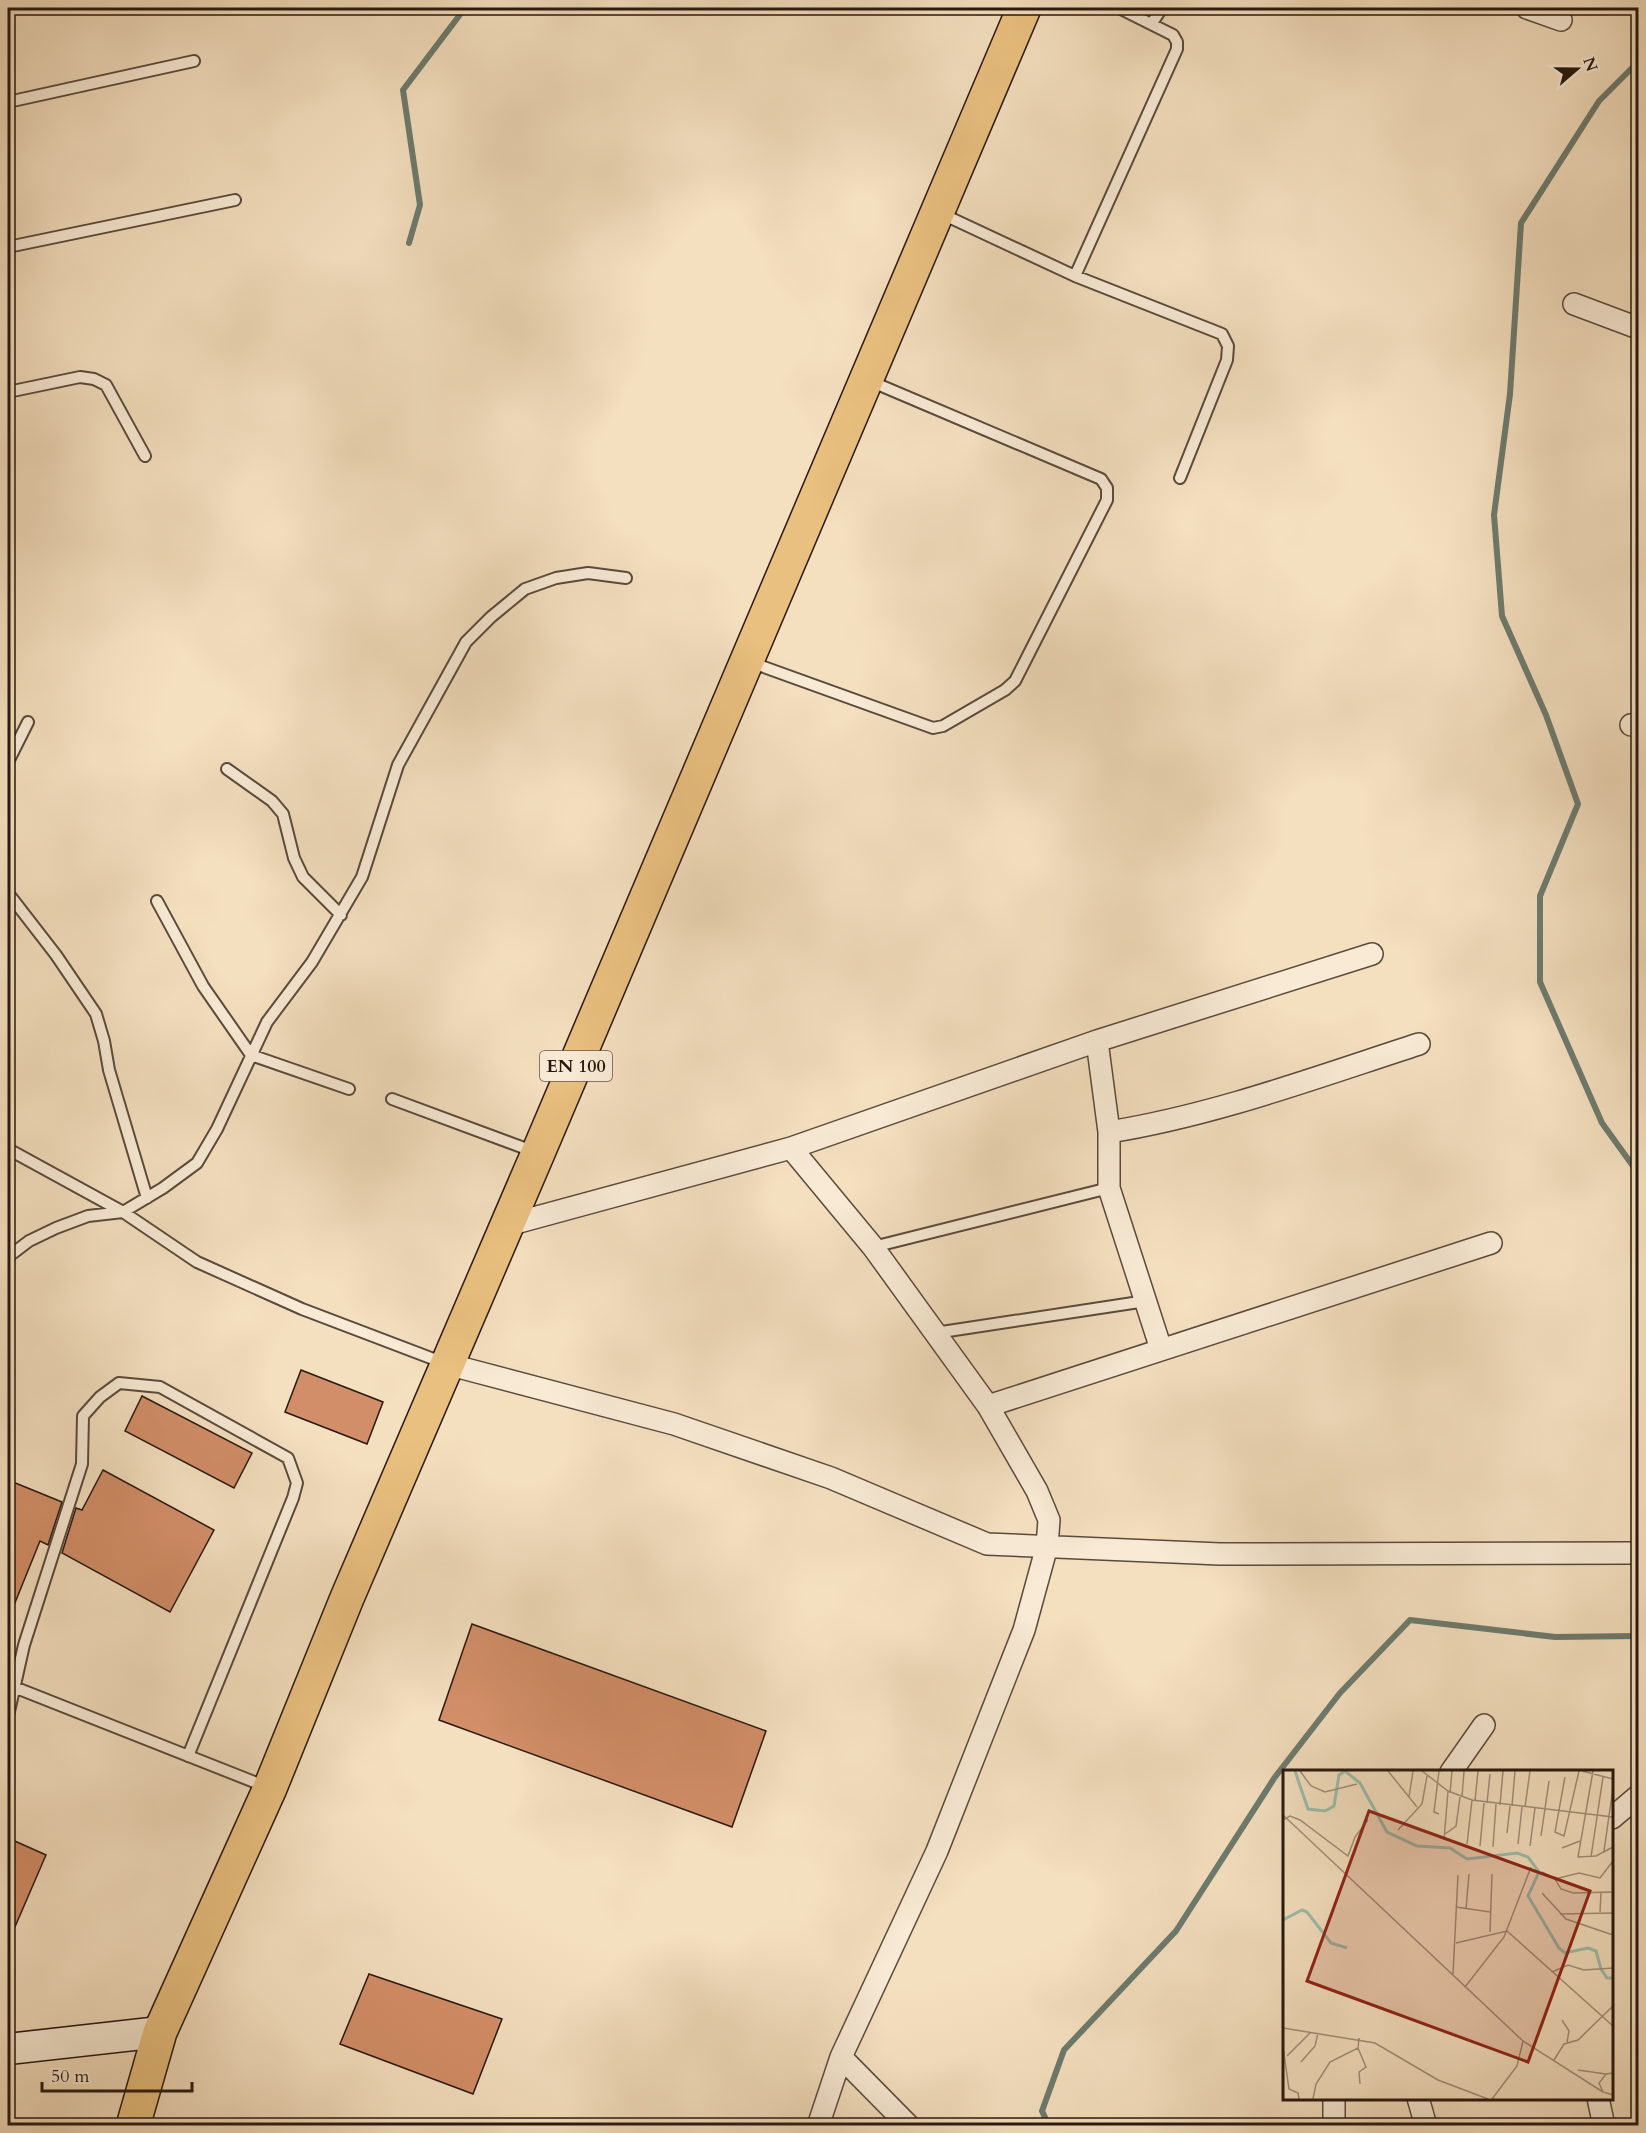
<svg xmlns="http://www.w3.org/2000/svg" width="1646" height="2133" font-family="Cardo,serif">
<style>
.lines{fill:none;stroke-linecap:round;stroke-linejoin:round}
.stream{stroke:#6d7b6e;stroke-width:6}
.building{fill:#d28e68;stroke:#271810;stroke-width:1.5}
.lane-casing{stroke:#5a4a3c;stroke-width:14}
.street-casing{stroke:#5a4a3c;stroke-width:24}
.secondary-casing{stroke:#271810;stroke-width:33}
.primary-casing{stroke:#271810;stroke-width:36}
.lane{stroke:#f8ead5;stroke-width:10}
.street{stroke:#f8ead5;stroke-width:21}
.secondary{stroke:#f8ead5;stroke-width:30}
.primary{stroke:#eac080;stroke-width:33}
.labels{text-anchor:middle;stroke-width:4.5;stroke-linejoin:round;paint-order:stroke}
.shield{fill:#f8ead5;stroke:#66574b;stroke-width:1.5}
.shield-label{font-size:18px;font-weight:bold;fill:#271810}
.inset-river{fill:none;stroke:#9cbdad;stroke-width:3}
.inset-road{fill:none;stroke:#a28f79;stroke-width:1.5}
.view{fill:#8f2418;fill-opacity:0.15;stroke:#8f2418;stroke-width:3}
.inset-edge{fill:none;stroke:#271810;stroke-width:3}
</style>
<rect width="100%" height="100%" fill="#f4dfbf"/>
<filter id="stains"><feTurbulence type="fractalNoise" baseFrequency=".00333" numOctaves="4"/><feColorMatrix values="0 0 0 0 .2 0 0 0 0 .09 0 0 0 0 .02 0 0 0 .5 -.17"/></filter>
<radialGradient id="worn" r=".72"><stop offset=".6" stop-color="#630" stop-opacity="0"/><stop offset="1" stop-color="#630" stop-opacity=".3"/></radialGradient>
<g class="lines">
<!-- stream -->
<path class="stream" d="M 1638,62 L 1599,101 L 1521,223 L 1510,394 L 1494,515 L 1502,616 L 1546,715 L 1578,804 L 1540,896 L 1540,982 L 1602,1123 L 1638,1173
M 409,243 L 420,205 L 403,90 L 465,8
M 1049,2126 L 1042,2111 L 1064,2050 L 1176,1931 L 1275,1777 L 1340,1693 L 1410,1620 L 1555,1637 L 1638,1636"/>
</g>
<!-- building -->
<path class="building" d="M 301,1370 L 383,1402 L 367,1444 L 285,1412 Z
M 142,1396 L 252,1453 L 234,1488 L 125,1431 Z
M 103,1470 L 214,1530 L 170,1612 L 62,1553 L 76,1508 L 82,1510 Z
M 8,1480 L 62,1502 L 48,1545 L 40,1541 L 8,1620 Z
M 472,1624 L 766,1731 L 732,1827 L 439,1720 Z
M 8,1838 L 46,1855 L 8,1943 Z
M 369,1974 L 502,2019 L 473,2094 L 340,2044 Z"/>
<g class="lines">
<defs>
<path id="lane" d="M 1152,23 L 1162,8
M 8,102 L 194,61
M 940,213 L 1075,276 L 1222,334 L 1228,346 L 1227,360 L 1180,478
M 8,247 L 235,200
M 1075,276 L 1177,49 L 1177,42 L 1173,35 L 1119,8
M 8,392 L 80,377 L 94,379 L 106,385 L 145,456
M 750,662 L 933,728 L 943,726 L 1005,690 L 1015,681 L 1107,500 L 1107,488 L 1101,479 L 870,381
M 8,762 L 28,722
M 227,769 L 272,801 L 283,814 L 294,858 L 303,877 L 341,915
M 8,893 L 56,955 L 96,1014 L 104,1041 L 109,1070 L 147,1198
M 157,901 L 203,986 L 251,1055 L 349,1089
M 392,1099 L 535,1152
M 8,1149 L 123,1212 L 197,1262 L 302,1309 L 444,1363
M 873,1247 L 1109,1188
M 8,1257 L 29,1241 L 56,1228 L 88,1216 L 123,1212 L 163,1188 L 197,1163 L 217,1129 L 267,1022 L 312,962 L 362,877 L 398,765 L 466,642 L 491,617 L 525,589 L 556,578 L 588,573 L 626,578
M 935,1333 L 1146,1301
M 14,1687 L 267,1787
M 8,1716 L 24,1645 L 82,1464 L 83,1416 L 100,1397 L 119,1383 L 160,1387 L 288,1458 L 297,1483 L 293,1498 L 188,1756"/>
<path id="street" d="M 1527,8 L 1561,20
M 1574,304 L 1638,328
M 1631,725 L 1638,724
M 1097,1041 L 1109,1132 L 1109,1188 L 1161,1349
M 1109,1132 C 1215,1115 1317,1077 1419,1044
M 791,1148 L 873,1247 L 988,1406 L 1037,1491 L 1049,1520 L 1047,1546 L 1024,1630 L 937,1851 L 841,2057 L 818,2126
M 508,1225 L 791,1148 L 1097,1041 L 1372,954
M 447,1364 L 674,1424 L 831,1478 L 987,1544 L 1220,1554 L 1638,1553
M 988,1406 L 1491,1243
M 1451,1772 L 1484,1725
M 1612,1818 L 1638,1796
M 841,2057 L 909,2126
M 1418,2098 L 1426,2126
M 1598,2098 L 1604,2126
M 1334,2126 L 1334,2098"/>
<path id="secondary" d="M 8,2049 L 160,2032"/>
<path id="primary" d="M 133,2126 L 160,2032 L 270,1788 L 347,1598 L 538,1153 L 1024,8"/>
</defs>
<!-- lane casing -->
<use href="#lane" class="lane-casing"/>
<!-- street casing -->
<use href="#street" class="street-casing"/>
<!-- secondary casing -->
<use href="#secondary" class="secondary-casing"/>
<!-- primary casing -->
<use href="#primary" class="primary-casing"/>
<!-- lane -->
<use href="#lane" class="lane"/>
<!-- street -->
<use href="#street" class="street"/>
<!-- secondary -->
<use href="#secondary" class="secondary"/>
<!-- primary -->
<use href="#primary" class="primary"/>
</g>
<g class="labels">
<!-- shield labels -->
<rect class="shield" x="540" y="1051" width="72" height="30" rx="4.5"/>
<g class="shield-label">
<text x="576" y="1072">EN 100</text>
</g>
</g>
<!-- overview -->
<g transform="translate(1283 1770)">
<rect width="330" height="330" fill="#f4dfbf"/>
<path class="inset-river" d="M 12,1 L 25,39 L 42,41 L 51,36 L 56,5 L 62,1 L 77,13 L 104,62 L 134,76 L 167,78 L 184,89 L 234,83 L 245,87 L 256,102 L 245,126 L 276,178 L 282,183 L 305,178 L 313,181 L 318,199 L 324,208 L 330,208M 0,150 L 19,140 L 24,142 L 48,173 L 64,178"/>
<path class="inset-road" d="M 17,1 L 28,16 L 42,22 L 74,14M 105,1 L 134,37M 139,1 L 165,21 L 189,30 L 330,47M 299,1 L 330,9M 310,1 L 295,87 L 313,86 L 330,77M 282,7 L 272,62 L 281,66 L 296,1M 167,23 L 169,1M 126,27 L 130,1M 179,27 L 181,1M 192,31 L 195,1M 204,33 L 207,4M 217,35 L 220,1M 229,36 L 232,1M 242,37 L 247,1M 156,44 L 151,42 L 156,1M 0,45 L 240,271 L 320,322M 0,50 L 7,46 L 17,50 L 65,86 L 72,67 L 85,50M 115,60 L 139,34 L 144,6M 224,63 L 227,36M 162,64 L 173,56 L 177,27M 258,66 L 266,11M 161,70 L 165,21M 184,74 L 189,30M 235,74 L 239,37M 197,76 L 201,33M 247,76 L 252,38M 210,77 L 213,34M 279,78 L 297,71M 321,81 L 330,18M 308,87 L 320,7M 259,102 L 272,109 L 278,119 L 290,123 L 330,122M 272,109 L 296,103 L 317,108 L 330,91M 259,123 L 283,149 L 330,165M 173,137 L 207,142M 183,139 L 186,104M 317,142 L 318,123M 277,144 L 330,143M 207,162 L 209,104M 173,173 L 224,161 L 330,256M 269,202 L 285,195 L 301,200 L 330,198M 170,204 L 175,105M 182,217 L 221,167 L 248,97M 279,250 L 286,261 L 284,272M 0,258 L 92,273 L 155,310 L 205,329M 0,277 L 6,319 L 15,323 L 16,329M 75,278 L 83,297 L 76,302 L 77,314M 4,286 L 28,262M 271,290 L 281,274 L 295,270 L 330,236M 18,292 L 32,276 L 35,263M 295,300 L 323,304M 330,303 L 323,304 L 316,313 L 320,322 L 330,325M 30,329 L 33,314 L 47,292 L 75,278 L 76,268M 209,329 L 234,296 L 240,271"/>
<path class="view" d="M 86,41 L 307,121 L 245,292 L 24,211 Z"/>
<rect width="330" height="330" class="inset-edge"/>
</g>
<!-- margin -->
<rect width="1646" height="2133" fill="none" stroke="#f4dfbf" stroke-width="30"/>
<rect x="9" y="9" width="1628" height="2115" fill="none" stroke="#271810" stroke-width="3"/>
<rect x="15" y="15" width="1616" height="2103" fill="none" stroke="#271810" stroke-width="1.5"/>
<!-- north arrow -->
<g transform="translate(1577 69) rotate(70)" stroke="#f8ead5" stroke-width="4.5" paint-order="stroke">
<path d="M0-4.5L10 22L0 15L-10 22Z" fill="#271810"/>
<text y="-9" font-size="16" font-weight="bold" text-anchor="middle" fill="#271810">N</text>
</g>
<!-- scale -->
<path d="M42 2082v9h150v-9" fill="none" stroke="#271810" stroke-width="3"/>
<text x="51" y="2082" font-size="18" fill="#271810" stroke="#f8ead5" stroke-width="4.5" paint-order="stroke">50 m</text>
<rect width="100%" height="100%" filter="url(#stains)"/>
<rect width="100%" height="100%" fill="url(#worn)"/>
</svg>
